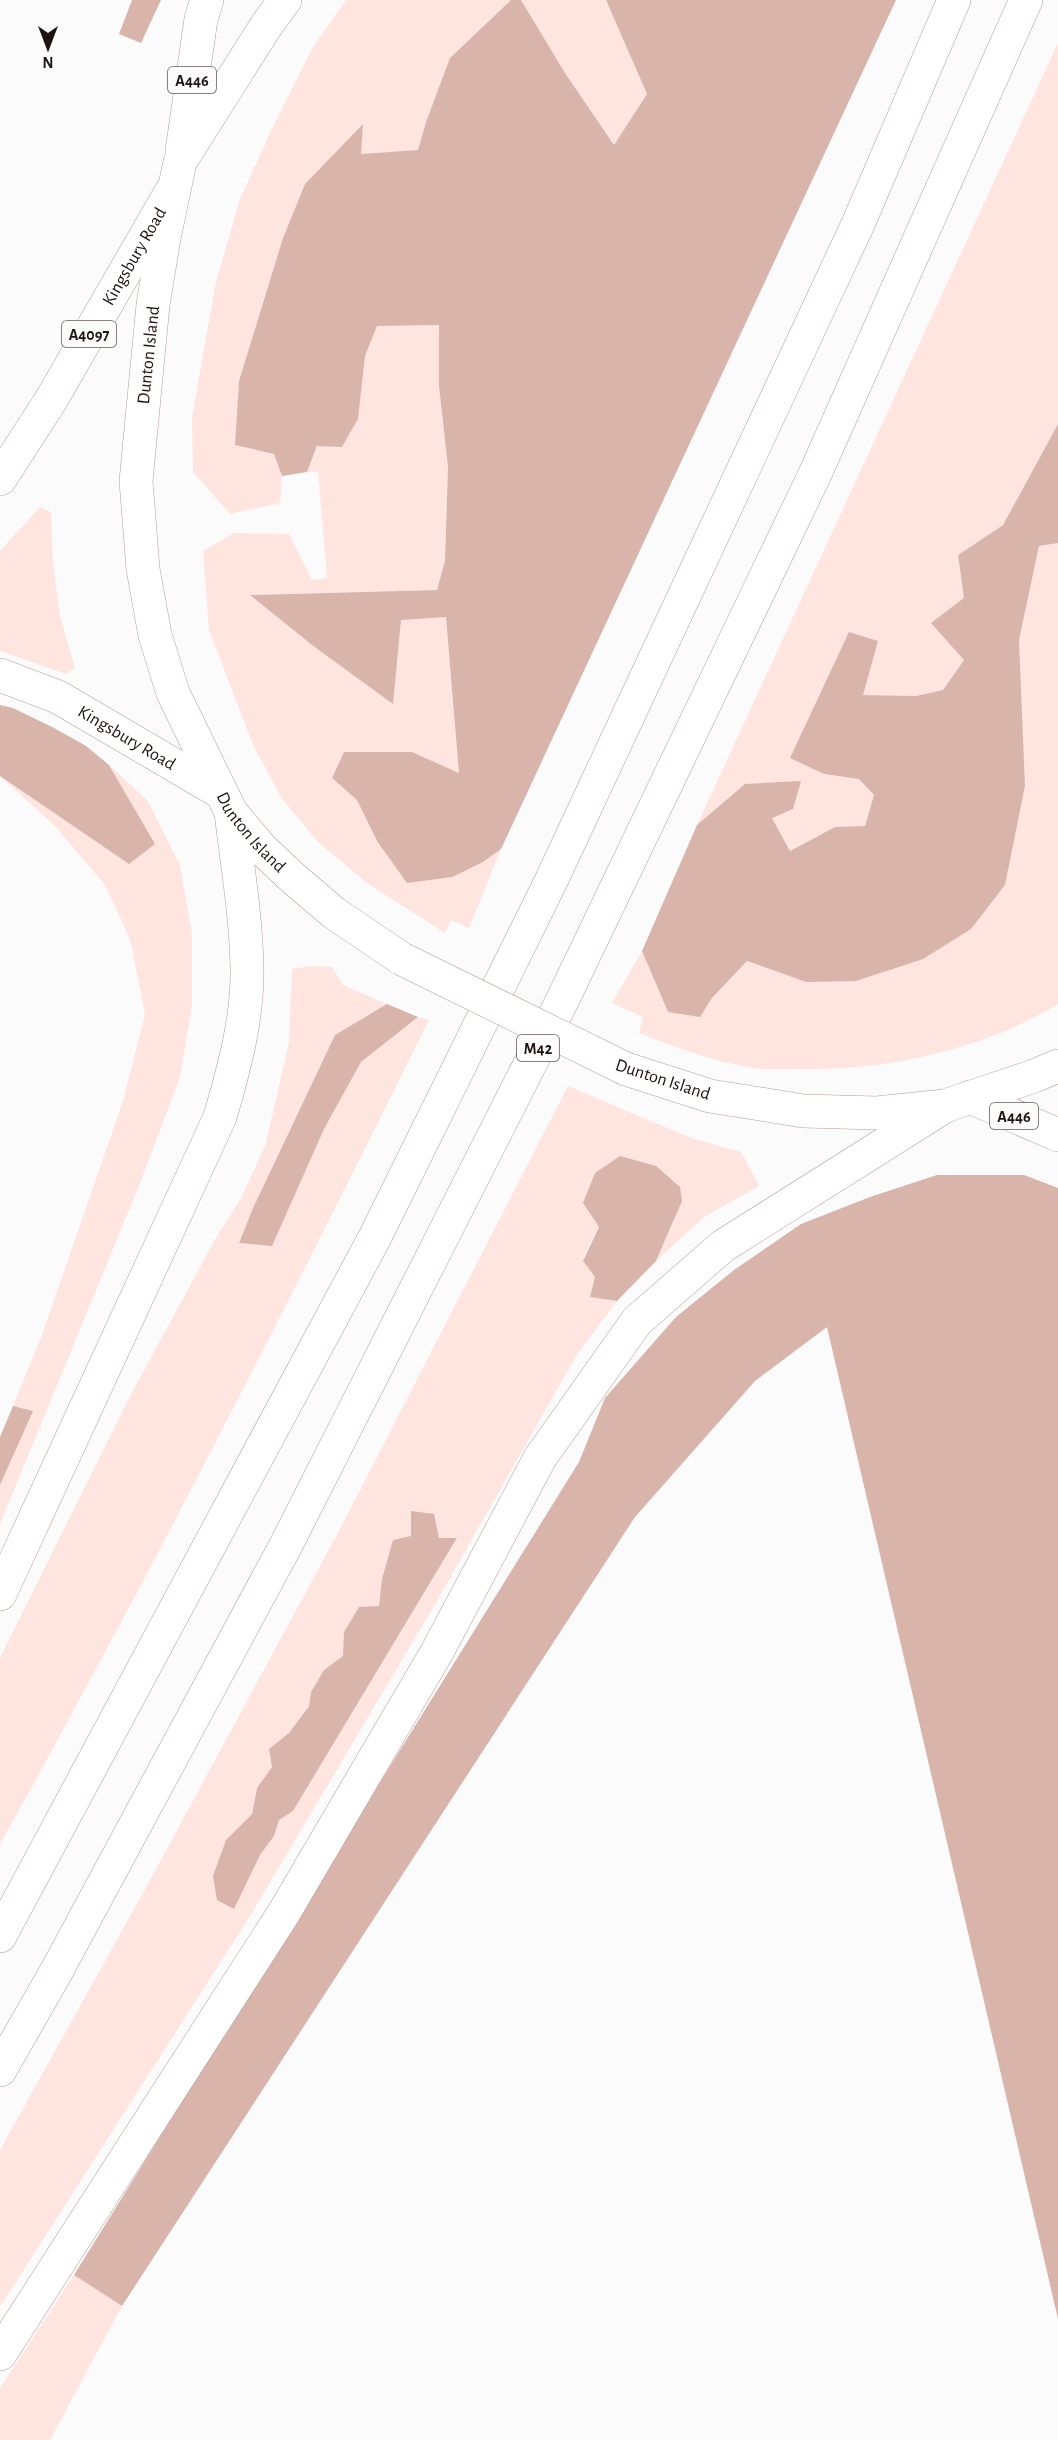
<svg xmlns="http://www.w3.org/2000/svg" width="1058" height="2440" font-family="'Alegreya Sans',sans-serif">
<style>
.green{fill:#fee5df;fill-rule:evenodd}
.forest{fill:#d8b4ab}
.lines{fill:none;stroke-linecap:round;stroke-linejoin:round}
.primary-casing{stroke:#b49d97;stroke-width:34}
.highway-casing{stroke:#b49d97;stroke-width:34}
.primary{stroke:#fff;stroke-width:33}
.highway{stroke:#fff;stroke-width:33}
.highway-bridge-casing{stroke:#b49d97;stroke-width:34;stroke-linecap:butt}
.highway-bridge{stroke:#fff;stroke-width:33}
.labels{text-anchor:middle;stroke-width:4.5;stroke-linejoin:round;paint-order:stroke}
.shield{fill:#fbfbfb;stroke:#605958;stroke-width:1.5}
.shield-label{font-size:16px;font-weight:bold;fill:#1d1412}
.street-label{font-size:18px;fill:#1d1412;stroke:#fbfbfb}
</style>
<rect width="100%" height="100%" fill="#fbfbfb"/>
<!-- green -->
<path class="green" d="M 346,0 L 511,0 L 450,58 L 426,122 L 419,150 L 361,154 L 363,124 L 305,184 L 283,238 L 239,381 L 235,445 L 274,454 L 282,476 L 280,503 L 230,514 L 193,472 L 192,417 L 216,282 L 240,199 L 275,122 L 313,47 Z
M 521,0 L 606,0 L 647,94 L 614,145 L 565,73 Z
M 1058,43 L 1058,424 L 1003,525 L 958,555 L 964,598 L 964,660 L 943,690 L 916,696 L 862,695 L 824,774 L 859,779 L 874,795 L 865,826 L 835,827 L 790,851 L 772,818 L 745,784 L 697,825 Z
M 439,325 L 439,386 L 448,467 L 445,561 L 437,590 L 250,595 L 312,645 L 393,703 L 401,619 L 446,616 L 459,773 L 412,752 L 344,752 L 332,778 L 357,800 L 377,841 L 483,862 L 501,849 L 469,928 L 451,920 L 445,933 L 367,883 L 319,843 L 282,799 L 253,745 L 209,630 L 203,551 L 234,533 L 289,534 L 312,580 L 327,578 L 318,472 L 307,472 L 318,446 L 342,447 L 358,419 L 365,356 L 377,326 Z
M 40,507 L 51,512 L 53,561 L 60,616 L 75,668 L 66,674 L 0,651 L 0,551 Z
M 1058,543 L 1058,1004 C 981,1051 884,1071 794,1069 C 781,1069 766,1070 753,1068 C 713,1061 676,1048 639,1033 L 643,1017 L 612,1003 L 642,951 L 668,1012 L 700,1016 L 712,998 L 747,961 L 806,982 L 971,929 L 1005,885 L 1025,786 L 1019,640 L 1039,546 Z
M 109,765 L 147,800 L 180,865 L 192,934 L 192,1006 L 180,1077 L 138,1188 L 0,1524 L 0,1485 L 32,1411 L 13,1406 L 42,1335 L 123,1101 L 145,1014 L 130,939 L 105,885 L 56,827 L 0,776 L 129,863 L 155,844 Z
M 310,966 L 332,967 L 343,985 L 387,1004 L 335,1035 L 253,1208 L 239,1242 L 324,1129 L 361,1062 L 418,1017 L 429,1020 C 291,1298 151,1574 0,1844 L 0,1658 L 130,1396 L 217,1236 L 240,1200 L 265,1146 L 289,1043 L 292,969 Z
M 568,1086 L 691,1138 L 741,1152 L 759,1186 L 704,1217 L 656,1261 L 674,1221 L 583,1203 L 599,1227 L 589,1245 L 583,1261 L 595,1277 L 590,1297 L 617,1301 L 576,1356 L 434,1606 L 250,1916 L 0,2307 L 0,2150 L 148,1884 L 339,1531 ZM 411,1537 L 457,1539 L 293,1811 L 279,1820 L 274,1836 L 260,1855 L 233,1909 L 226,1840 L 252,1814 L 257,1788 L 272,1767 L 269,1749 L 289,1733 L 309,1705 L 311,1692 L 324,1670 L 344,1656 L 344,1632 L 379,1607 L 382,1579 Z
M 74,2275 L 122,2306 L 50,2440 L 0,2440 L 0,2388 Z"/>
<!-- forest -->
<path class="forest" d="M 132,0 L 161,0 L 141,43 L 119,34 Z
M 511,0 L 521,0 L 565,73 L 614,145 L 647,94 L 606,0 L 896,0 L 501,849 L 483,862 L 452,877 L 407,883 L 377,841 L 357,800 L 332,778 L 344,752 L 412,752 L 459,773 L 446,617 L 401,620 L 393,704 L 312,645 L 250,595 L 437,590 L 445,561 L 448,467 L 439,386 L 439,325 L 377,326 L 365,356 L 358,419 L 342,447 L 317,446 L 307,472 L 282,476 L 274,454 L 235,445 L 239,381 L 283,238 L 305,184 L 363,124 L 361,154 L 418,150 L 426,122 L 450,58 Z
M 1058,424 L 1058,543 L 1039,546 L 1019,640 L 1025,786 L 1005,885 L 971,929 L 923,959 L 856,981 L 806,982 L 747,961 L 712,998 L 700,1017 L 668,1012 L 642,951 L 697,825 L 745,784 L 801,781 L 793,809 L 772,818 L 790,851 L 835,827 L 865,826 L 874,795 L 859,779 L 824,774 L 790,758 L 849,632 L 878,641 L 863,695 L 916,696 L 943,690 L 964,660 L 931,623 L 964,598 L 958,555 L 1003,525 Z
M 0,705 L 13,708 L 54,728 L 86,746 L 109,765 L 155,844 L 129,864 L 0,776 Z
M 387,1004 L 418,1017 L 361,1062 L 324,1129 L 272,1246 L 239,1243 L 253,1208 L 335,1035 Z
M 620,1156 L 656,1166 L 680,1187 L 682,1201 L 656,1261 L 617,1301 L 590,1297 L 595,1277 L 583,1261 L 599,1227 L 583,1203 L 595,1173 Z
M 937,1175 L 1024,1175 L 1058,1188 L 1058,2319 L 827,1327 L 755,1381 L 635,1517 L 122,2306 L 74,2275 L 579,1462 L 605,1398 L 676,1317 L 734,1270 L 801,1224 L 870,1197 Z
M 13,1406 L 33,1411 L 0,1485 L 0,1437 Z
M 411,1511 L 434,1514 L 439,1538 L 457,1538 L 293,1811 L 279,1820 L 274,1836 L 260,1855 L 234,1909 L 217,1900 L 213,1876 L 226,1840 L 252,1814 L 257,1788 L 272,1767 L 269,1749 L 289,1733 L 309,1706 L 311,1692 L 324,1670 L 343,1656 L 344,1632 L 359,1607 L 379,1606 L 382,1579 L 393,1540 L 411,1536 Z"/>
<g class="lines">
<defs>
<g id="primary">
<path id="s1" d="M 0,479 L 51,400 L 171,192"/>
<path id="s2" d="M 0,675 L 58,697 L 220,792"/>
</g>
<g id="highway">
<path id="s3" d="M 285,0 L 266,26 L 180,162 L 164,238 L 153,305 L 136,481 L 143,569 L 155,635 L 173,693 L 231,812 L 261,848 L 293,878 L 334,913 L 402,959"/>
<path d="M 182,151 L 201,19 L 207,0"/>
<path d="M 626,1069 L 710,1096 L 754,1103 L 803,1111 L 877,1113 L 945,1106 L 1034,1076 L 1058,1066"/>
<path d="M 970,1097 L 1058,1135"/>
<path d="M 0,1594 L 220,1117 C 234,1069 248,1018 247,968 C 246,916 237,863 231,812"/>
<path d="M 0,1936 L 375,1237 L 551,881 L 858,224 L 954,0"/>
<path d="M 0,2070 L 56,1972 L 286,1545 L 562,1001 L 815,474 L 1026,0"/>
<path d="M 0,2354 L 285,1911 L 437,1652 L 540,1458 L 637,1321 L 723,1246 L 945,1106"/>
</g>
</defs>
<!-- primary casing -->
<use href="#primary" class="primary-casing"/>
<!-- highway casing -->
<use href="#highway" class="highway-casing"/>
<!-- primary -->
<use href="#primary" class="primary"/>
<!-- highway -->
<use href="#highway" class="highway"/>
<defs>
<path id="highway-bridge" d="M 402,959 L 626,1069"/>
</defs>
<!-- highway-bridge casing -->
<use href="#highway-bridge" class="highway-bridge-casing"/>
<!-- highway-bridge -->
<use href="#highway-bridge" class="highway-bridge"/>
</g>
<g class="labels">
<!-- shield labels -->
<g class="shield">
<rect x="168" y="67" width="48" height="26" rx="4.5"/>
<rect x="62" y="321" width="54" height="26" rx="4.5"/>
<rect x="517" y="1035" width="42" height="26" rx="4.5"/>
<rect x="990" y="1103" width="48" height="26" rx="4.5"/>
</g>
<g class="shield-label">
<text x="192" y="86">A446</text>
<text x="89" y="340">A4097</text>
<text x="538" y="1054">M42</text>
<text x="1014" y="1122">A446</text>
</g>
<!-- street labels -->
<g class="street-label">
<text dy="6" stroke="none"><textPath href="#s1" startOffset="260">Kingsbury Road</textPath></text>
<text transform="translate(148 355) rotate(-84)" y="6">Dunton Island</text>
<text dy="6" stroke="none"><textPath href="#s2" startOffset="142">Kingsbury Road</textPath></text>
<text dy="6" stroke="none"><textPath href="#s3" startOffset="892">Dunton Island</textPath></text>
<text transform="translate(663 1079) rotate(18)" y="6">Dunton Island</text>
</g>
</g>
<!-- north arrow -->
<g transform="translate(48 48) rotate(180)" stroke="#fbfbfb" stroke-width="4.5" paint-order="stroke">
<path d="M0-4.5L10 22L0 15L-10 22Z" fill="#1d1412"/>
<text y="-9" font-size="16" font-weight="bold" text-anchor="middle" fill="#1d1412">N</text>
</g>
</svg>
